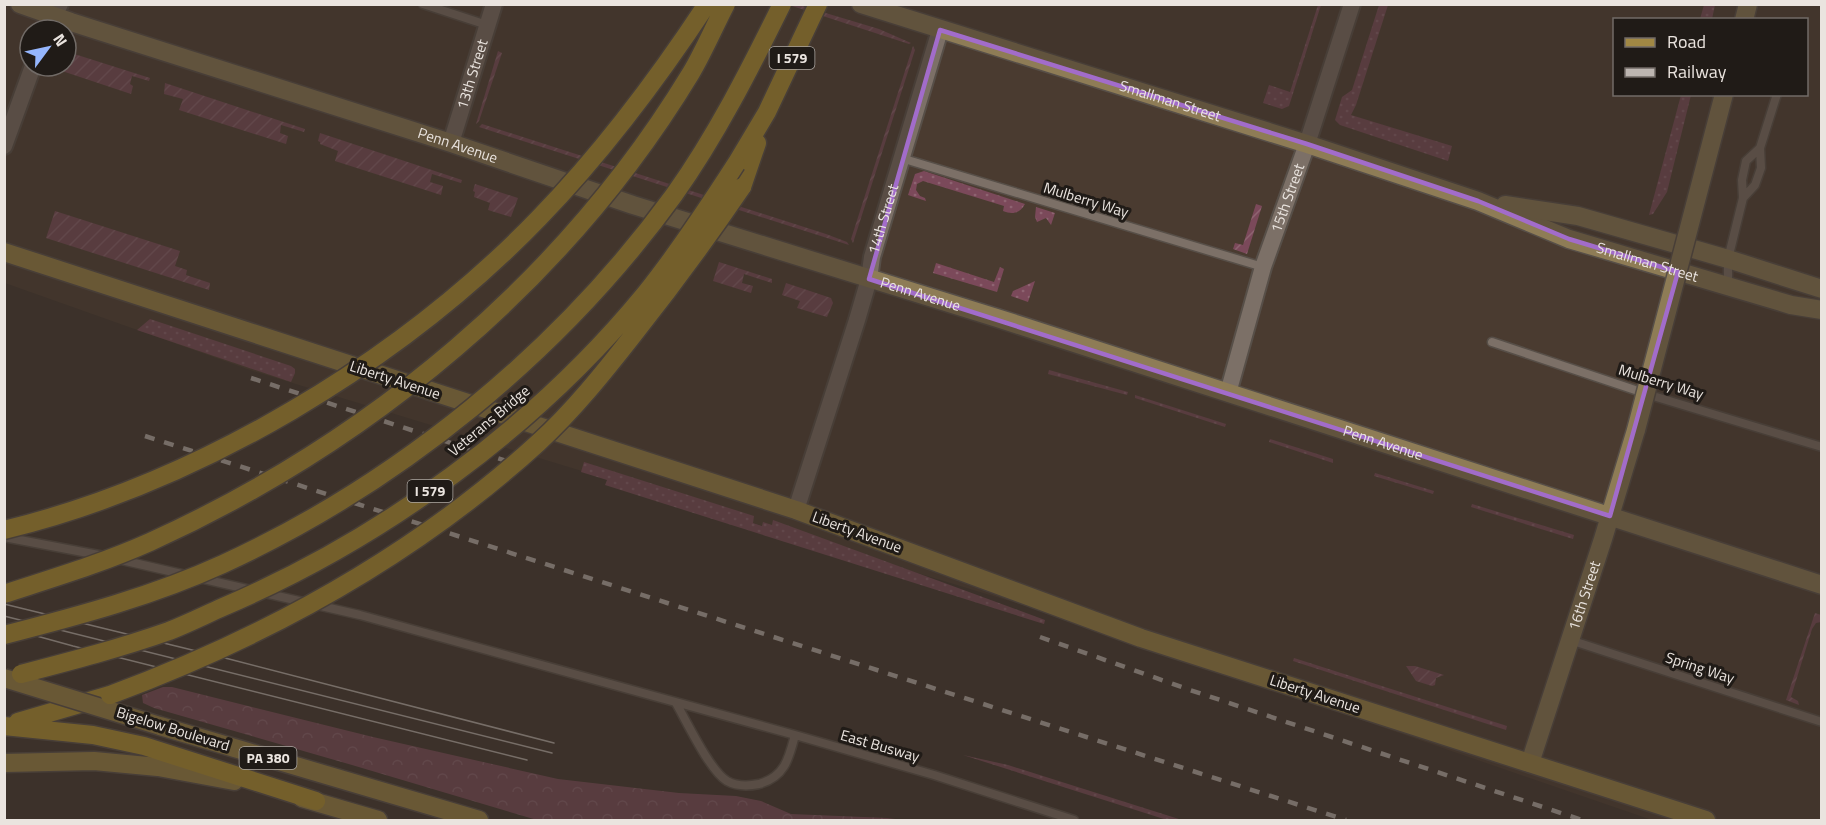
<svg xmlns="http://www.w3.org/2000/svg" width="1826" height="825" font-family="'Titillium Web',sans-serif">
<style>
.built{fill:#4a3b30;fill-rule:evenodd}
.grass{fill:url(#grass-dots)}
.forest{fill:url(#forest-crowns)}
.garden{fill:url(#garden-furrows)}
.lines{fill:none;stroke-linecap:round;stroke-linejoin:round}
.lane-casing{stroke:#574f48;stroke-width:11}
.street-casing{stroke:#574f48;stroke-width:20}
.secondary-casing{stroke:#574f48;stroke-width:21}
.primary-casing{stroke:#574f48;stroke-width:21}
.highway-casing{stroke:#574f48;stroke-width:21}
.lane{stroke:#7c7067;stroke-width:8}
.street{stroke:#7c7067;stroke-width:16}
.secondary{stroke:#8e7c56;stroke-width:18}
.primary{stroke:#a18844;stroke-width:18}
.highway{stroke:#b9982d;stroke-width:18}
.tram{stroke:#bdb6b1;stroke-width:1.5}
.rail{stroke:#bdb6b1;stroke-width:4.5;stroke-dasharray:10 10;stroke-linecap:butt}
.secondary-bridge-casing{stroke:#574f48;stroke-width:21;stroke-linecap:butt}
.primary-bridge-casing{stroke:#574f48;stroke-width:21;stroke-linecap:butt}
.highway-bridge-casing{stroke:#574f48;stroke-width:21;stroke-linecap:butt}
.secondary-bridge{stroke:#8e7c56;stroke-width:18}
.primary-bridge{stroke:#a18844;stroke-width:18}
.highway-bridge{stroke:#b9982d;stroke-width:18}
.marked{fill:none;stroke:#a26cca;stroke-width:4.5;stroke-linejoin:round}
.labels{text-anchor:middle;stroke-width:6;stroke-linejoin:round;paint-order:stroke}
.shield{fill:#201b17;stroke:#ada8a3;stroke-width:1.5}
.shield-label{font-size:14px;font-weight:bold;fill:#eae4df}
.street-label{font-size:15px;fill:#eae4df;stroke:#201b17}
</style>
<defs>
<pattern id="grass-dots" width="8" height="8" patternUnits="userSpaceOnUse" patternTransform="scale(1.5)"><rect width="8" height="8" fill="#7b495a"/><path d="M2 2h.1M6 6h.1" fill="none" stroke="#8e6371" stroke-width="1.8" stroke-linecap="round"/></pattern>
<pattern id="forest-crowns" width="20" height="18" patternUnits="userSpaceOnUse" patternTransform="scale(1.5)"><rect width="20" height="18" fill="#7b495a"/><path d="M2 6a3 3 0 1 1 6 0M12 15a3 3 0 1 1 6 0" fill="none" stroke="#8e6371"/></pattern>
<pattern id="garden-furrows" width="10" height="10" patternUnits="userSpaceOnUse" patternTransform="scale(1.5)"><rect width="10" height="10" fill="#7b495a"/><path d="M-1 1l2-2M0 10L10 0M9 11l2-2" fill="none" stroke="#8e6371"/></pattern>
</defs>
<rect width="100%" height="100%" fill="#3c322a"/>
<!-- built -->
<path class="built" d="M 5,5 L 1821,5 L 1821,820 L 1652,820 L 1059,616 L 253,371 L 5,283 ZM 1614,20 L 1806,20 L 1806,94 L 1614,94 ZM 30,30 L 66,30 L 66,66 L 30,66 Z"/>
<!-- grass -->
<path class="grass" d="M 1318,5 L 1321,5 L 1289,106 L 1282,109 L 1263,103 L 1269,85 L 1290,92 Z
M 1379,5 L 1388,5 L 1356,105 L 1351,115 L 1452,146 L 1448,161 L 1340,125 L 1335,120 L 1342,97 L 1352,90 Z
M 1704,5 L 1715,5 L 1712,19 L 1700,19 Z
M 1681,95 L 1691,95 L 1667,192 L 1653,214 L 1649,215 Z
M 924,171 L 1025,204 C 1020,213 1013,215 1003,211 L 1004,206 L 923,181 L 917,184 L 916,190 L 920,196 L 925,198 L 926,201 L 908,195 L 915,174 Z
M 1036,207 L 1055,213 L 1051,225 L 1046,218 L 1037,222 L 1035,217 Z
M 936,263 L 994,282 L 1000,267 L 1004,269 L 997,292 L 933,273 Z
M 1035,281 L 1028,302 L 1011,296 L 1013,291 Z
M 150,319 L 291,366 L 295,369 L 295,373 L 291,382 L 137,330 Z
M 1049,370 L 1128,392 L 1127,395 L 1048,374 Z
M 1135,395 L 1226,424 L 1225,427 L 1135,398 Z
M 1270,439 L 1333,459 L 1333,463 L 1269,442 Z
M 584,462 L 754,516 L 753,523 L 762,526 L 763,522 L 772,525 L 773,520 L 1045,620 L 1044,624 L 605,485 L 607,480 L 581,472 Z
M 1375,473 L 1434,491 L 1433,494 L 1374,476 Z
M 1472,504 L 1574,535 L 1573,539 L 1471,507 Z
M 1294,658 L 1507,726 L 1506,730 L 1293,661 Z
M 963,755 L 1008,765 L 1182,820 L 1167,820 Z"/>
<!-- forest -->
<path class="forest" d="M 163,687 L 172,687 L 373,737 L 558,779 L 679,793 L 736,796 L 761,801 L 791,814 L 887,818 L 903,820 L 537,820 L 352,765 L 154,708 L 143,703 L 142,695 Z"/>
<!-- garden -->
<path class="garden" d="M 789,5 L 799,5 L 879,29 L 911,43 L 909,44 Z
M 913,46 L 915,50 L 913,56 L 853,243 L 851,239 Z
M 498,51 L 502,53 L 479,121 L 476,124 Z
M 68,52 L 150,78 L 149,81 L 132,76 L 130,84 L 133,86 L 131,94 L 62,71 L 63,66 L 66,66 Z
M 165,83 L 305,129 L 304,132 L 281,125 L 280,133 L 288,136 L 286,144 L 179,110 L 183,99 L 164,94 Z
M 482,124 L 826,234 L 847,242 L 849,245 L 479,127 Z
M 320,133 L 462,180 L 461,183 L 432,174 L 430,182 L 443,186 L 441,195 L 335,161 L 338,151 L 320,144 L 320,142 L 318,141 Z
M 475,184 L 518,198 L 511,217 L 488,210 L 490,203 L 474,197 L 475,192 L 473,191 Z
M 1256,204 L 1262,206 L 1247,254 L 1233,249 L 1235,243 L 1243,245 Z
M 55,211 L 180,251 L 175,266 L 187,270 L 186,275 L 210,283 L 209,290 L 46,238 Z
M 719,262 L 772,279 L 772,283 L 744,274 L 742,283 L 753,286 L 751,293 L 713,281 Z
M 786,283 L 831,298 L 833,303 L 827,317 L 797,308 L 800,301 L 782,295 Z
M 1815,613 L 1821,615 L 1821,622 L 1816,623 L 1812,629 L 1791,697 L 1798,701 L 1799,705 L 1786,700 Z
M 1406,666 L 1415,666 L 1444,675 L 1436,678 L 1435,685 L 1432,686 L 1416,681 Z"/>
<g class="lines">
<defs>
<path id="lane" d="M 423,4 L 487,25
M 901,158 L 1263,267
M 1743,198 L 1755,185 L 1761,168 L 1760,148 L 1777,94
M 1728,286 L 1728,259 L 1743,198 L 1742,180 L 1746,161 L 1760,148
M 1492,342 L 1653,396 L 1822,447
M 4,537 L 104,556
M 117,559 L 360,615 L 795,735 L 934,775 L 1074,820
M 1570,640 L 1822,722
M 676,703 C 687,722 710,771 727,781 C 736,786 749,786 759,784 C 785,777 789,758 795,735"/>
<g id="street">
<path d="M 47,30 L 60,4"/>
<path id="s1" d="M 451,143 L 494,4"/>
<path d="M 4,146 L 33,66"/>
<path id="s2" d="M 1228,393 L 1263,267 L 1307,144 L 1352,4"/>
<path id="s3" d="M 796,510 L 857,320 L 869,279 L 872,257 L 940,30"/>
</g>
<g id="secondary">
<path id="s4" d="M 20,4 L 71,22 L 451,143 L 633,205 L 997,318 L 1822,585"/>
<path id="s5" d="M 861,4 L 1307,144 L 1478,201 L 1569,239 L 1791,305 L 1822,310"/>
<path d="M 1744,20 L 1748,4"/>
<path d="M 1505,205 L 1578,216 L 1728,259 L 1822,289"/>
<path id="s6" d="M 1530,763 L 1603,539 L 1636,430"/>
</g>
<path id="primary" d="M 4,252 L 796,510 L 1141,638 L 1706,820
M 160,726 L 479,820
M 4,763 L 94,761 L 158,767 L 234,781
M 302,798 L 378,820"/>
<path id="highway" d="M 736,164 L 767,112 L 818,4
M 742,187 L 757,143
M 18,722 L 110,695
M 4,726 L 93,735 L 144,746 L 316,801"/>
</defs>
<!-- lane casing -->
<use href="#lane" class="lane-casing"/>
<!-- street casing -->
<use href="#street" class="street-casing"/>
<!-- secondary casing -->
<use href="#secondary" class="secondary-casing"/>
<!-- primary casing -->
<use href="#primary" class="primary-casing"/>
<!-- highway casing -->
<use href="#highway" class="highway-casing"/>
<!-- lane -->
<use href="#lane" class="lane"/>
<!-- street -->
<use href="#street" class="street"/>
<!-- secondary -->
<use href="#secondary" class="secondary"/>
<!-- primary -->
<use href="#primary" class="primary"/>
<!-- highway -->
<use href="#highway" class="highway"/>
<!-- tram -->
<path class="tram" d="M 4,604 L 229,659 L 554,743
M 4,616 L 552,753
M 4,627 L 73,646 L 527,760"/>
<!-- rail -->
<path class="rail" d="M 251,378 L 522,466
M 145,436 L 1346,820
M 1040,637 L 1190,690 L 1582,820"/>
<defs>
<path id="secondary-bridge" d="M 1636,430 L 1724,94"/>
<path id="primary-bridge" d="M 4,678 L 160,726"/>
<path id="highway-bridge" d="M 4,530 C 198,483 400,362 539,218 C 602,153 657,80 707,4
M 4,594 C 53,578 103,563 150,542 C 370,442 565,281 691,73 C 704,51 714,27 726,4
M 4,635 C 78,616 153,596 223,564 C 399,483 560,352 674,195 C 716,136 750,69 782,4
M 21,674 C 71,661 121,648 169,631 C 187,624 205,615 223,607 C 382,539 535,428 645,294 C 678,253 707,209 736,164
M 110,695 C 266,637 414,556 538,443 C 574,410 605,371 634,334 C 672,286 708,237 742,187"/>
</defs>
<!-- secondary-bridge casing -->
<use href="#secondary-bridge" class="secondary-bridge-casing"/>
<!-- primary-bridge casing -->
<use href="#primary-bridge" class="primary-bridge-casing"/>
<!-- highway-bridge casing -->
<use href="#highway-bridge" class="highway-bridge-casing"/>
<!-- secondary-bridge -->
<use href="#secondary-bridge" class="secondary-bridge"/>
<!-- primary-bridge -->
<use href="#primary-bridge" class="primary-bridge"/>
<!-- highway-bridge -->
<use href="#highway-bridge" class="highway-bridge"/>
</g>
<!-- marked area -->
<path d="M0 0H1826V825H0ZM 940,30 L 1307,144 L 1478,201 L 1569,239 L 1678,272 L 1610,516 L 869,279 Z" fill="#3c322a" fill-opacity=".55" fill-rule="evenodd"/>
<path class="marked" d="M 940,30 L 1307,144 L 1478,201 L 1569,239 L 1678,272 L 1610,516 L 869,279 Z"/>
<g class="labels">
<!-- shield labels -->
<g class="shield">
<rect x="769.5" y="47" width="45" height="22" rx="4.5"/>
<rect x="407.5" y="480" width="45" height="22" rx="4.5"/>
<rect x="239.5" y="747" width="57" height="22" rx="4.5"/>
</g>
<g class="shield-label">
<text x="792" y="63">I 579</text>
<text x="430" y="496">I 579</text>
<text x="268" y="763">PA 380</text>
</g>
<!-- street labels -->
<g class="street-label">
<text dy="5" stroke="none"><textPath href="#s1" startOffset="72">13th Street</textPath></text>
<text dy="5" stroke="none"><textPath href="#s5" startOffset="324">Smallman Street</textPath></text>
<text dy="5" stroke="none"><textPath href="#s4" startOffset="460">Penn Avenue</textPath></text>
<text dy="5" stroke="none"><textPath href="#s2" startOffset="204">15th Street</textPath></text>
<text transform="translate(1086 200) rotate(17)" y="5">Mulberry Way</text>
<text dy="5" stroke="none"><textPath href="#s3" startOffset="304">14th Street</textPath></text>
<text dy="5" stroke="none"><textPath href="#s5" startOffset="828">Smallman Street</textPath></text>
<text dy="5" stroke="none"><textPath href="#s4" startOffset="946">Penn Avenue</textPath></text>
<text transform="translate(395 380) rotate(18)" y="5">Liberty Avenue</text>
<text transform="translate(1661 382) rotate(17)" y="5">Mulberry Way</text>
<text transform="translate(489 421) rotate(-40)" y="5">Veterans Bridge</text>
<text dy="5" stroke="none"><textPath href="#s4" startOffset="1432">Penn Avenue</textPath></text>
<text transform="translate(857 532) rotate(20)" y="5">Liberty Avenue</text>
<text dy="5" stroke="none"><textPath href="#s6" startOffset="176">16th Street</textPath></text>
<text transform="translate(1700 668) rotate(18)" y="5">Spring Way</text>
<text transform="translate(1315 694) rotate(18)" y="5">Liberty Avenue</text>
<text transform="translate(173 729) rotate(17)" y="5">Bigelow Boulevard</text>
<text transform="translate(880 746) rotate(16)" y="5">East Busway</text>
</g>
</g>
<!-- border -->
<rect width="1826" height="825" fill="none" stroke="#eae4df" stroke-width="12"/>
<!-- legend -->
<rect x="1613" y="18" width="195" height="78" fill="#201b17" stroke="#716b67" stroke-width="1.5"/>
<rect x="1625" y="38" width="30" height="9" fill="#a18844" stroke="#716b67" stroke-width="1.5"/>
<text x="1667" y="48" font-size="18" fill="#eae4df">Road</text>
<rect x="1625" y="68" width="30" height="9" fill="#bdb6b1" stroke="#716b67" stroke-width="1.5"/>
<text x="1667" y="78" font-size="18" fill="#eae4df">Railway</text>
<!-- north arrow -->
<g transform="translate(48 48) rotate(57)"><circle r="28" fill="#201b17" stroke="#716b67" stroke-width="1.5"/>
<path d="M0-4.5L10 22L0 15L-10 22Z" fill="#95b6fd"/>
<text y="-9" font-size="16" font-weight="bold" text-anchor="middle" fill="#eae4df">N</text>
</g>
</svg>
